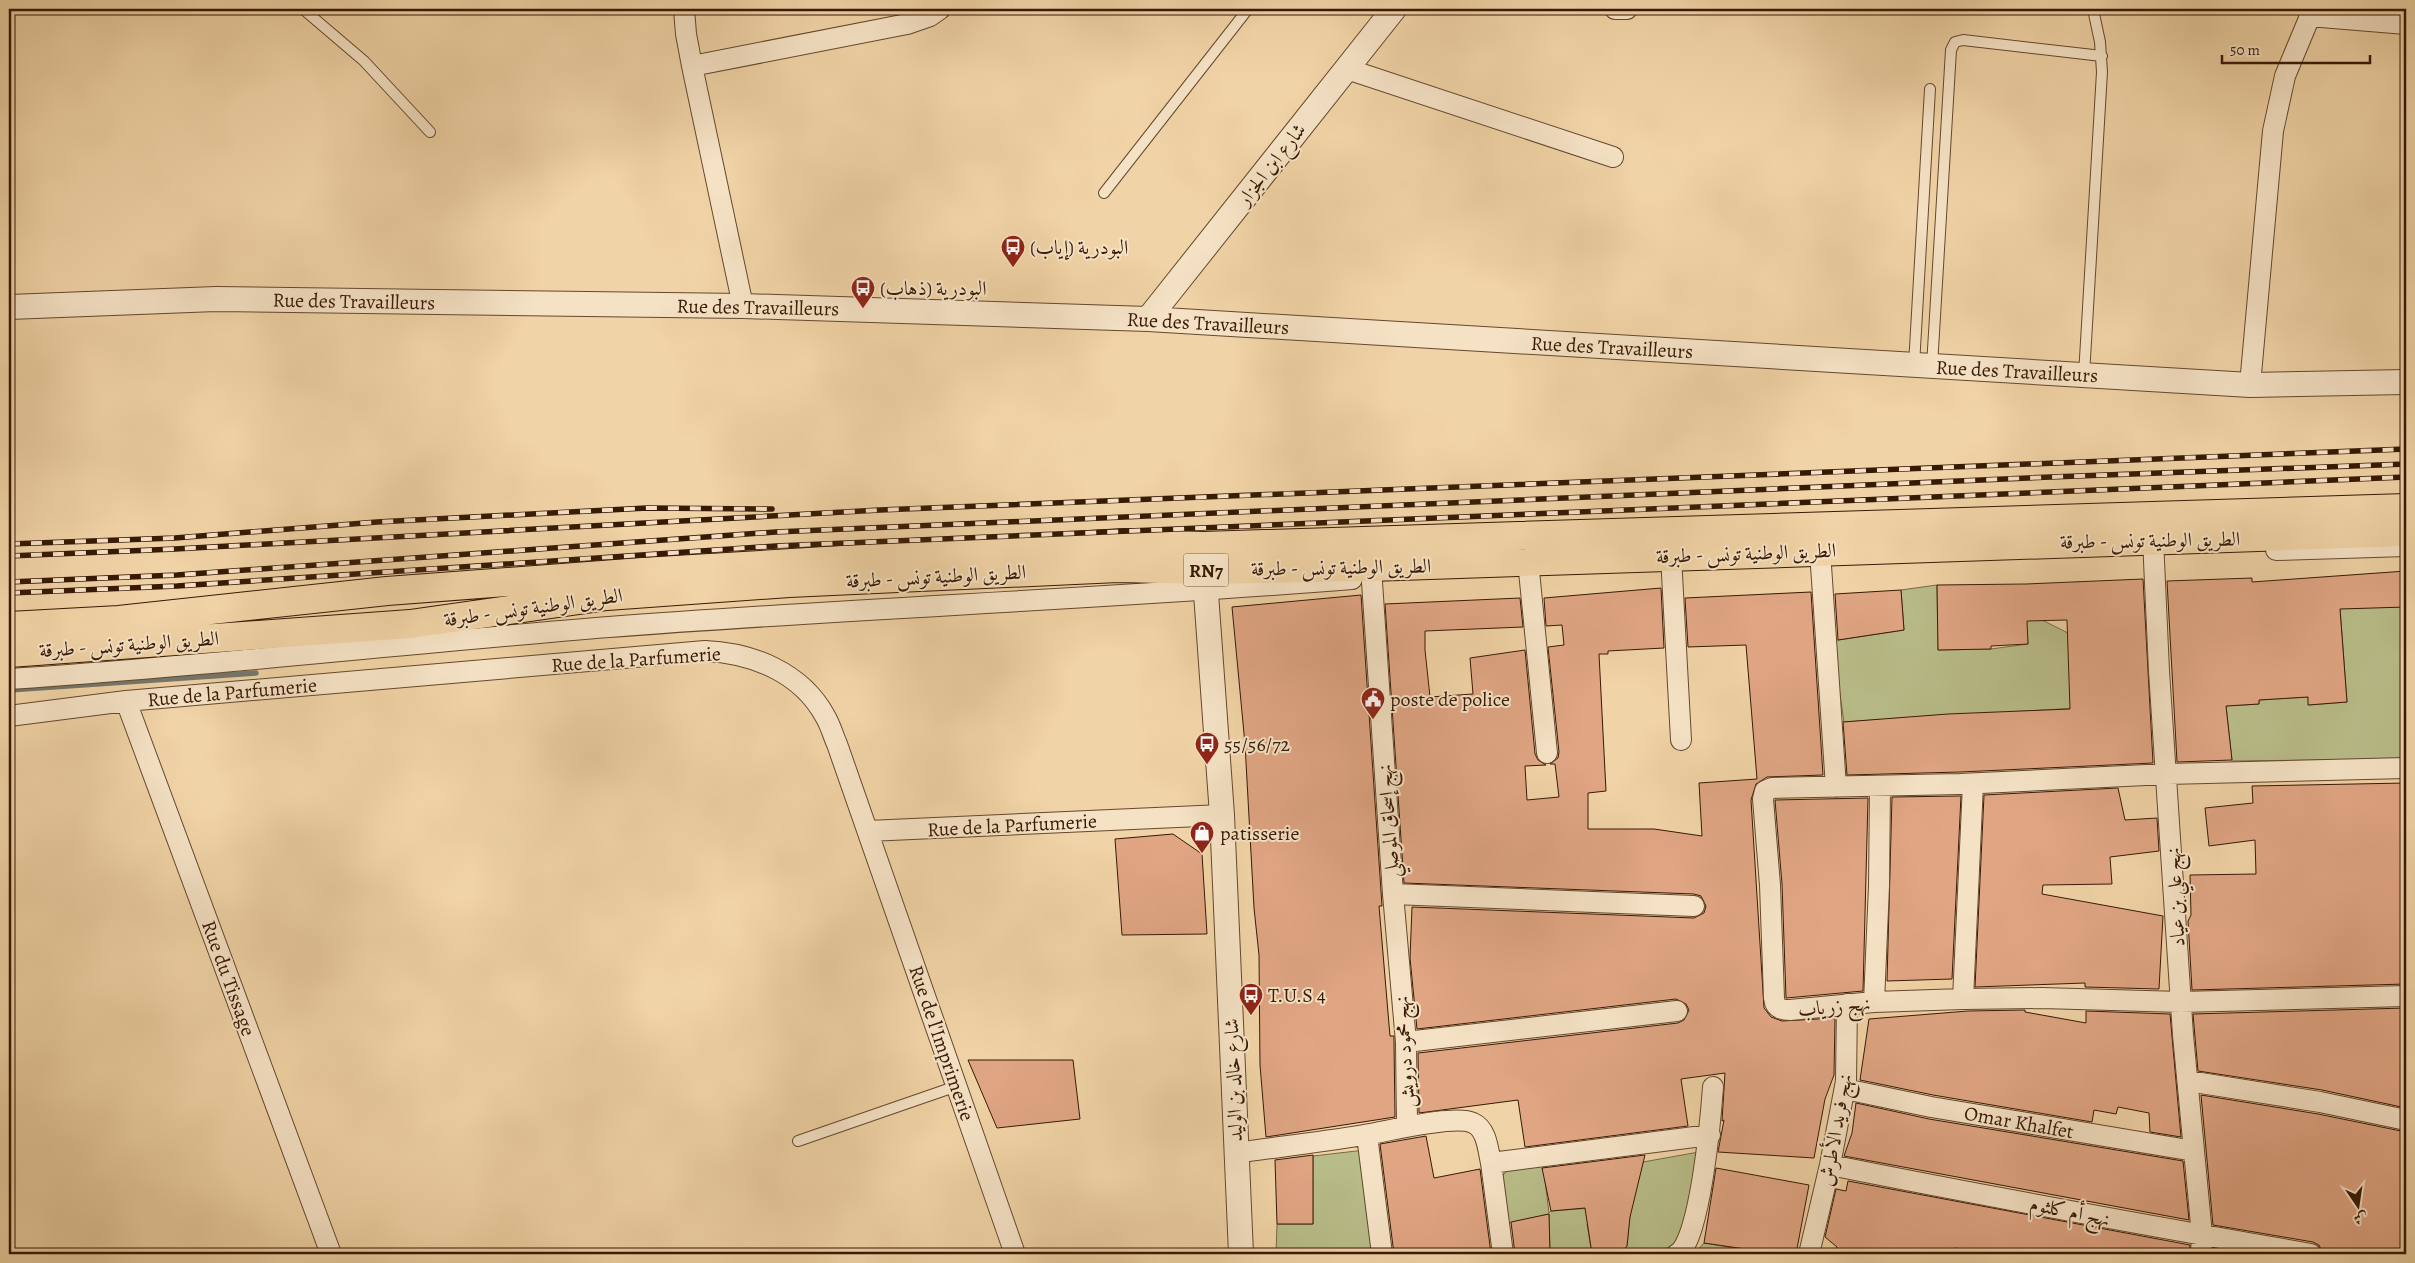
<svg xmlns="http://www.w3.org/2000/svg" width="2415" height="1263" font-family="Alegreya,Amiri,serif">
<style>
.green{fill:#b8bc88;stroke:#786a46}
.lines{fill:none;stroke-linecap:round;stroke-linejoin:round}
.stream{stroke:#74776c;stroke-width:5.5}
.building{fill:#e0a583;stroke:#371905}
.service-casing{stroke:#65482d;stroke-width:12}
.minor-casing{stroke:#65482d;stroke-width:22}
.tertiary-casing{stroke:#65482d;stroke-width:26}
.primary-casing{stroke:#371905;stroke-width:30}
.service{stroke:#f5e2c5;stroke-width:10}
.minor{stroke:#f5e2c5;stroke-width:20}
.tertiary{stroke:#f5e2c5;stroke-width:24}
.primary{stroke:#f0d3a6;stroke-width:28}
.rail-casing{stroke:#371905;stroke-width:5.5}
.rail{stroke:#f5e2c5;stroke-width:4;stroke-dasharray:11;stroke-linecap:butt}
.labels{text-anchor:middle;stroke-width:4;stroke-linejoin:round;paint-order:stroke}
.shield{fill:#f5e2c5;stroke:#70553f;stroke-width:1}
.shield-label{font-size:19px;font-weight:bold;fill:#371905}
.street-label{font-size:20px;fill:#371905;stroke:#f5e2c5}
.poi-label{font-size:20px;fill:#371905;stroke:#f5e2c5;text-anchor:start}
</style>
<rect width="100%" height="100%" fill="#f0d3a6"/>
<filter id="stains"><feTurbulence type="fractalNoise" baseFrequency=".004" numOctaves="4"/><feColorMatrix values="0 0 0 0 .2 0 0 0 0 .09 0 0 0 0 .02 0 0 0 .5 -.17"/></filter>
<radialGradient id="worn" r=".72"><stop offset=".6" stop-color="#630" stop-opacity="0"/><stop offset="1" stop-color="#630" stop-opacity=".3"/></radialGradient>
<!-- green -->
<path class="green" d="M 1937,585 L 1938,650 L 1991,649 L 2028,644 L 2026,617 L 2042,620 L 2068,633 L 2093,707 L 1844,722 L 1832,641 L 1904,630 L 1901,590 Z
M 2406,606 L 2406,759 L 2232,761 L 2226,706 L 2259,704 L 2259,700 L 2308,697 L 2309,705 L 2347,702 L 2340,608 Z
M 1365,1150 L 1376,1254 L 1276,1254 L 1277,1224 L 1313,1224 L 1313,1156 Z
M 1699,1152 L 1693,1209 L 1677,1247 L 1620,1254 L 1627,1246 L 1630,1213 L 1643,1162 Z
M 1543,1164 L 1549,1213 L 1551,1211 L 1591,1208 L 1593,1221 L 1587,1224 L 1592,1254 L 1550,1254 L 1549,1214 L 1505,1224 L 1501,1177 L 1510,1168 Z
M 1704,1243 L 1752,1251 L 1752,1254 L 1694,1254 Z"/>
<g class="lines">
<!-- stream -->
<path class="stream" d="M 9,690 L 256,673"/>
</g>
<!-- building -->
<path class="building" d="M 2406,571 L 2406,607 L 2340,609 L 2347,702 L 2308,705 L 2308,697 L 2259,700 L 2259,704 L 2226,706 L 2232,760 L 2177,762 L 2167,581 L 2252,578 L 2252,582 Z
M 2143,579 L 2153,763 L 1960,772 L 1847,775 L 1843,722 L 1948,714 L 2070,709 L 2067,620 L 2027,621 L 2028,644 L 1991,646 L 1991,649 L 1938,650 L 1937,585 L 2026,584 Z
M 1661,588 L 1664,648 L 1608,651 L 1608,654 L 1599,654 L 1606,791 L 1588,793 L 1588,829 L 1654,829 L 1702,836 L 1699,783 L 1757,779 L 1746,645 L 1688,647 L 1685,598 L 1811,592 L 1823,775 L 1767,777 L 1756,784 L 1751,800 L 1764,1008 L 1771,1017 L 1782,1021 L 1835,1018 L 1834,1075 L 1825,1099 L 1814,1158 L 1718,1152 L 1724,1120 L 1722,1121 L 1725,1073 L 1681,1079 L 1688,1126 L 1525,1147 L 1518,1100 L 1419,1113 L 1418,1053 L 1678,1023 L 1684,1020 L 1689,1010 L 1686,1004 L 1676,999 L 1417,1029 L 1410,958 L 1412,907 L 1694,918 L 1704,913 L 1706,906 L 1701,896 L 1694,894 L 1404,883 L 1385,604 L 1520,598 L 1523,627 L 1425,631 L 1425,650 L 1430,697 L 1473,694 L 1470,658 L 1525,650 L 1535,754 L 1538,760 L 1546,765 L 1525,766 L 1527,800 L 1559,797 L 1555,764 L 1550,764 L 1558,758 L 1559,752 L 1548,647 L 1564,645 L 1562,625 L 1546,626 L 1544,598 Z
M 1901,590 L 1904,630 L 1838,640 L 1835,594 Z
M 1361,595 L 1382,906 L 1379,906 L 1390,1036 L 1394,1036 L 1394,1043 L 1395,1117 L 1266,1137 L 1260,1065 L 1259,955 L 1254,908 L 1245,744 L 1232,607 Z
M 2406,783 L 2406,984 L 2192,990 L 2188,921 L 2191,915 L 2190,875 L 2256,874 L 2255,840 L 2209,846 L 2205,808 L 2253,803 L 2252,786 Z
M 2118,788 L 2125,820 L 2157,818 L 2159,851 L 2110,857 L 2112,884 L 2043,885 L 2042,894 L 2163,916 L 2159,989 L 2085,987 L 2085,983 L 1975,987 L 1984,795 Z
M 1961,796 L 1952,979 L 1887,981 L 1892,797 Z
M 1868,798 L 1863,991 L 1786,998 L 1782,884 L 1775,800 Z
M 1173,834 L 1202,854 L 1207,934 L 1122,935 L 1115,839 Z
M 2406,1008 L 2406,1108 L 2322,1090 L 2198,1071 L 2193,1014 Z
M 2025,1010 L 2025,1012 L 2086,1023 L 2086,1011 L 2170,1014 L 2181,1137 L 2150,1132 L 2149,1113 L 2118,1107 L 2116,1114 L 2094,1110 L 2092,1122 L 1933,1095 L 1860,1080 L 1869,1019 L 1968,1011 Z
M 968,1060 L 1073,1060 L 1080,1119 L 997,1128 Z
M 2201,1095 L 2318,1114 L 2406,1132 L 2406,1254 L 2323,1254 L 2319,1245 L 2313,1242 L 2213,1225 Z
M 1856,1103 L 1929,1119 L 2183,1161 L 2189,1220 L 1844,1156 L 1852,1133 Z
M 1426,1136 L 1434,1178 L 1480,1169 L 1491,1254 L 1394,1254 L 1380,1144 Z
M 1313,1155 L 1313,1224 L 1277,1224 L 1275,1160 Z
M 1645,1155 L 1630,1217 L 1627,1246 L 1620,1254 L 1592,1254 L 1585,1208 L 1551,1211 L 1542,1168 Z
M 1716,1168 L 1809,1185 L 1796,1254 L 1752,1254 L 1752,1250 L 1704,1243 Z
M 1848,1181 L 2190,1245 L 2189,1254 L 1983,1254 L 1955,1248 L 1954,1254 L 1912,1249 L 1913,1254 L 1835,1254 L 1837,1247 L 1825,1237 L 1836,1189 L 1846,1191 Z
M 1549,1214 L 1550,1254 L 1515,1254 L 1511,1222 Z
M 2213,1249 L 2244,1254 L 2213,1254 Z"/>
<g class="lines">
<defs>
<path id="service" d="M 303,9 L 364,61 L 430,132
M 1104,193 L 1248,9
M 1914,365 L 1930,89
M 1932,366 L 1951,50 L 1955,42 L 1963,40 L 2102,56
M 2084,375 L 2102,72 L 2100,42 L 2093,9
M 798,1141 L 957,1086"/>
<path id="minor" d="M 684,9 L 686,34 L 692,66 L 743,306
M 1615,9 L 1627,9
M 2309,16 L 2406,24
M 692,66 L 907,24 L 930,16 L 940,9
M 1347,69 L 1613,157
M 2250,385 L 2273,131 L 2285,76 L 2313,9
M 2153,539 L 2159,671 L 2183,1035 L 2202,1235 L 2201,1254
M 2276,550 L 2406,546
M 1820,551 L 1836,787
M 1671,556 L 1681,740
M 1528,561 L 1547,753
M 1371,567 L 1393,894 L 1694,906
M 9,679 C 209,666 409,643 609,627 C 857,608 1105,599 1352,579
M 126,701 L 331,1254
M 9,716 L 126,701 L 705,651 C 752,653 801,672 825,716 C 830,724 833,735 837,744 L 1015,1254
M 2406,768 L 2167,774 L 1960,784 L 1772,788 L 1765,791 L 1763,799 L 1770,885 L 1774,998 C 1775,1008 1780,1010 1790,1010 L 1874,1002 L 1963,999 L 2042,998 L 2181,1002 L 2406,996
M 868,831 L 1222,815
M 1393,894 L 1406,1042 L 1407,1125
M 1963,999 L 1973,784
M 1874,1002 L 1879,886 L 1880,786
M 1406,1042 L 1677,1011
M 2188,1081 L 2320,1102 L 2406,1120
M 1845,1089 L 1931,1107 L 2194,1151
M 1367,1135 L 1382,1254
M 1235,1153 C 1278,1147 1321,1142 1364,1135 C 1386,1132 1454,1114 1473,1123 C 1487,1129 1488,1150 1491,1163
M 1830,1165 C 1990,1197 2150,1226 2311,1254
M 1503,1254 L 1491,1163 L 1710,1135
M 1677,1254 C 1700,1243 1711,1115 1713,1087
M 1809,1254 L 1830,1165 L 1846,1081 L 1847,1004"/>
<path id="tertiary" d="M 9,307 L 216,299 L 743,306 L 1148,319 L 2250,385 L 2406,382
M 1148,319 L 1394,9
M 1203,552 L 1222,815 L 1241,1254"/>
<path id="primary" d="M 9,626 L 119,620 L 387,591 L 642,572 L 1124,543 L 1203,546 L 2406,508
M 9,653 L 410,624 L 607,596 L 789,583 L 1118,568 L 1205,570 L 1371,567 L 2406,532"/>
</defs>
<!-- service casing -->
<use href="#service" class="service-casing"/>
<!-- minor casing -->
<use href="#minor" class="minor-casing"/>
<!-- tertiary casing -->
<use href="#tertiary" class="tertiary-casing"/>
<!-- primary casing -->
<use href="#primary" class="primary-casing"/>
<!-- service -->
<use href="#service" class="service"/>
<!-- minor -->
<use href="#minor" class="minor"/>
<!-- tertiary -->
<use href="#tertiary" class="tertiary"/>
<!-- primary -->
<use href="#primary" class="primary"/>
<defs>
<path id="rail" d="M 9,544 L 175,538 L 377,522 L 647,508 L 772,509
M 9,556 L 175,549 L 880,510 L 2406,449
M 9,582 L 177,575 L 776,532 L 2051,477 L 2406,464
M 9,593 L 177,586 L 776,546 L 2406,477"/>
</defs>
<!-- rail casing -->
<use href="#rail" class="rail-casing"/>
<!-- rail -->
<use href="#rail" class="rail"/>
</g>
<!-- icons -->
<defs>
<symbol id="bus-pin" viewBox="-11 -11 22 30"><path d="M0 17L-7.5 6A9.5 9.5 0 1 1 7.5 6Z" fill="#8f2418" stroke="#f5e2c5"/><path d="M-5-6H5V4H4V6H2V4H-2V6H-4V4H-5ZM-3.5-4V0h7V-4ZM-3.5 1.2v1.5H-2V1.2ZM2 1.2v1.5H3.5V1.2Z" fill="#fff"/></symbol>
<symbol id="civic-pin" viewBox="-11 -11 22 30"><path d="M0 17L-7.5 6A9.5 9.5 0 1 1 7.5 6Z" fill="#8f2418" stroke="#f5e2c5"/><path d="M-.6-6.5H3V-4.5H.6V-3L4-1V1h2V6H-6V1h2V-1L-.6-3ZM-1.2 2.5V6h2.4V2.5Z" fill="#fff"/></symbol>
<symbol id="shop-pin" viewBox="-11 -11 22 30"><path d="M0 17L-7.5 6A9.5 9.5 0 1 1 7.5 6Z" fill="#8f2418" stroke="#f5e2c5"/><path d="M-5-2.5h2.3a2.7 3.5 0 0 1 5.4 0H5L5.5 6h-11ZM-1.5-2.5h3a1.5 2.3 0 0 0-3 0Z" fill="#fff"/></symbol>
</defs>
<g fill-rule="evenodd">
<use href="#bus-pin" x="999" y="233" width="28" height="38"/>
<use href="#bus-pin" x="849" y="274" width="28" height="38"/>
<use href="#civic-pin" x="1359" y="685" width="28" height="38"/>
<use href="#bus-pin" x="1193" y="730" width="28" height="38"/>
<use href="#shop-pin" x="1188" y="819" width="28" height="38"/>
<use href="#bus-pin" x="1237" y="981" width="28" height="38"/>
</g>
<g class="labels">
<!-- shield labels -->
<rect class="shield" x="1183.5" y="553.5" width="45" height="33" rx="4"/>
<g class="shield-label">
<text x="1206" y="577">RN7</text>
</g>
<!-- street labels -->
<g class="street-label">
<text transform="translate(1271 164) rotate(-52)" y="7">شارع ابن الجزار</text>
<text transform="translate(354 301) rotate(1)" y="7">Rue des Travailleurs</text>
<text transform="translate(758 307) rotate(1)" y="7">Rue des Travailleurs</text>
<text transform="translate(1208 323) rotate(3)" y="7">Rue des Travailleurs</text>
<text transform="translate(1612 347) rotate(3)" y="7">Rue des Travailleurs</text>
<text transform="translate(2017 371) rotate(3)" y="7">Rue des Travailleurs</text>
<text transform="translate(2150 540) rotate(-1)" y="7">الطريق الوطنية تونس - طبرقة</text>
<text transform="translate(1746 553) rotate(-2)" y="7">الطريق الوطنية تونس - طبرقة</text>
<text transform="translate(1341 567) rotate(-1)" y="7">الطريق الوطنية تونس - طبرقة</text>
<text transform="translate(936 576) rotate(-3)" y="7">الطريق الوطنية تونس - طبرقة</text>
<text transform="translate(533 607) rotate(-8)" y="7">الطريق الوطنية تونس - طبرقة</text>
<text transform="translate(129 644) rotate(-4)" y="7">الطريق الوطنية تونس - طبرقة</text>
<text transform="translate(636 659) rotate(-4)" y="7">Rue de la Parfumerie</text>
<text transform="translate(232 692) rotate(-5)" y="7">Rue de la Parfumerie</text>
<text transform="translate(1388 821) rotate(-94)" y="7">نهج إسحاق الموصلي</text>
<text transform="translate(1012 825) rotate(-3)" y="7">Rue de la Parfumerie</text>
<text transform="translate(2175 897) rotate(-93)" y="7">نهج علي بن عياد</text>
<text transform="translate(229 978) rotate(70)" y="7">Rue du Tissage</text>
<text transform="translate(1834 1006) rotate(-5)" y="7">نهج زرياب</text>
<text transform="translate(942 1043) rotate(71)" y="7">Rue de l'Imprimerie</text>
<text transform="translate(1404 1052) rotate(-93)" y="7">نهج محمود درويش</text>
<text transform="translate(1233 1080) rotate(-92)" y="7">شارع خالد بن الوليد</text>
<text transform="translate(2019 1122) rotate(10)" y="7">Omar Khalfet</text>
<text transform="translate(1835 1130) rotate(-80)" y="7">نهج فريد الأطرش</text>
<text transform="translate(2070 1211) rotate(12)" y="7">نهج أم كلثوم</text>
</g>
<!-- poi labels -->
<g class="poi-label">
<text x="1030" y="254">البودرية (إياب)</text>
<text x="880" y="295">البودرية (ذهاب)</text>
<text x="1390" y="706">poste de police</text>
<text x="1224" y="751">55/56/72</text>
<text x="1220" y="840">patisserie</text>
<text x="1268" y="1002">T.U.S 4</text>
</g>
</g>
<!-- margin -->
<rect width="2415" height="1263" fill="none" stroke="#f0d3a6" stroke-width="30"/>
<rect x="10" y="10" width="2395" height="1243" fill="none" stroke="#371905" stroke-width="2.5"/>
<rect x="15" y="15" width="2385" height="1233" fill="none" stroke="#371905"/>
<!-- north arrow -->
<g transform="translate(2358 1206) rotate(167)" stroke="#f5e2c5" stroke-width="4" paint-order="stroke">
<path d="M0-4L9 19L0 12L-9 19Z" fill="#371905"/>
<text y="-8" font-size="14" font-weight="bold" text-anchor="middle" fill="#371905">ش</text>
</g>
<!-- scale -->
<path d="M2222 55v8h148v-8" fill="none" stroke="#371905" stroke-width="2.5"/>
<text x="2230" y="55" font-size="15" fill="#371905" stroke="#f5e2c5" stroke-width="4" paint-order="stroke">50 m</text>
<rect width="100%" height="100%" filter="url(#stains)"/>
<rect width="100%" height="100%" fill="url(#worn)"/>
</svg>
